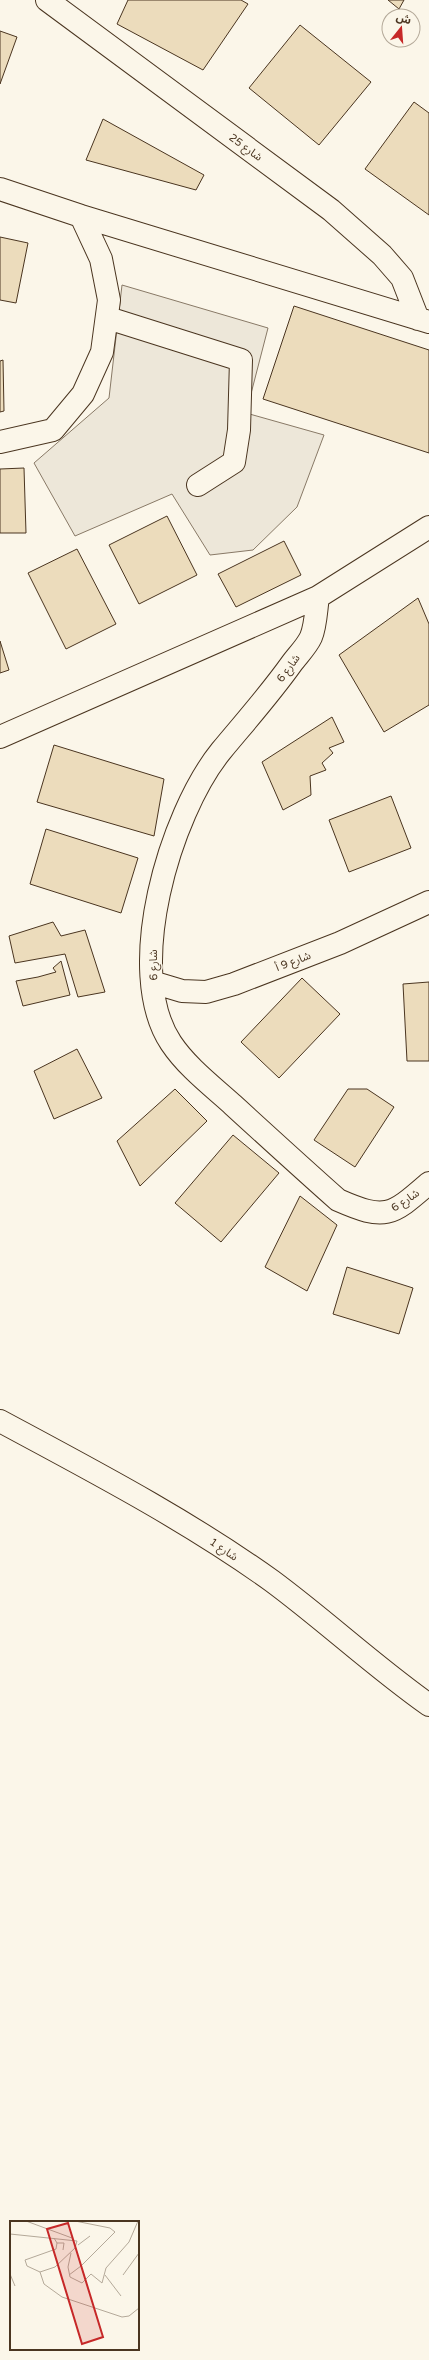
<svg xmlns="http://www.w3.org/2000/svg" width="429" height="2360" font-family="'Varela Round','Noto Sans Arabic',sans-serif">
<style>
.parking{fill:#ede7d9;stroke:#887966}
.building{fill:#ecdcbc;stroke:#4a3520}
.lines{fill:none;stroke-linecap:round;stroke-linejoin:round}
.minor-casing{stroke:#4a3520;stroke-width:24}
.minor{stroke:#fbf6e9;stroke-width:22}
.labels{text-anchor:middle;stroke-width:3;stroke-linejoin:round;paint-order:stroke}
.street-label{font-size:11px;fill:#4a3520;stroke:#fbf6e9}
.inset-road{fill:none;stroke:#b4a999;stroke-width:1}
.view{fill:#c62828;fill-opacity:0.15;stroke:#c62828;stroke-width:2}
.inset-edge{fill:none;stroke:#4a3520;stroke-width:2}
</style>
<rect width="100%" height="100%" fill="#fbf6e9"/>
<!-- parking -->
<path class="parking" d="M 122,285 L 268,328 L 246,413 L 324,435 L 297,507 L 253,550 L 210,555 L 172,494 L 75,536 L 34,463 L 109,398 Z"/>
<!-- building -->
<path class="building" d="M 128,0 L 241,0 L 248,4 L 203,70 L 117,24 Z
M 388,0 L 404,0 L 399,9 Z
M 300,25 L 371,82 L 319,145 L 249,88 Z
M 0,31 L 17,37 L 0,84 Z
M 414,102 L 429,113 L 429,215 L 365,169 Z
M 103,119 L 204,175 L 196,190 L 86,160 Z
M 0,237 L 28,243 L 16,303 L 0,300 Z
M 294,306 L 429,350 L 429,453 L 263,399 Z
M 3,360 L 4,411 L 0,412 L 0,361 Z
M 24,468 L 26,533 L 0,533 L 0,469 Z
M 167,516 L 197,575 L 139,604 L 109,545 Z
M 284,541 L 301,575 L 236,607 L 218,574 Z
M 77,549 L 116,624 L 66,649 L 28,573 Z
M 418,598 L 429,624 L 429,705 L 384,732 L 339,655 Z
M 0,641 L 9,670 L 0,673 Z
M 332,717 L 344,742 L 329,748 L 333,753 L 322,763 L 326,770 L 310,776 L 311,795 L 283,810 L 262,762 Z
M 54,745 L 164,779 L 154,836 L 37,802 Z
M 391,796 L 411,848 L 349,872 L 329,820 Z
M 46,829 L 138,858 L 121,913 L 30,884 Z
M 53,922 L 61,936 L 85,930 L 105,992 L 78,997 L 65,954 L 15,963 L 9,936 Z
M 61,961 L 70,995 L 23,1006 L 16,981 L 38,977 L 56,972 L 53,968 Z
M 302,978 L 340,1014 L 279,1078 L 241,1042 Z
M 429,982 L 429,1061 L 407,1061 L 403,984 Z
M 77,1049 L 102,1098 L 54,1119 L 34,1071 Z
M 175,1089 L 207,1121 L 140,1186 L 117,1141 Z
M 348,1089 L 367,1089 L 394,1107 L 355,1167 L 314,1140 Z
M 233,1135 L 279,1173 L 221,1242 L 175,1203 Z
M 300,1196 L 337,1225 L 307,1291 L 265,1267 Z
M 347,1267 L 413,1288 L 399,1334 L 333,1314 Z"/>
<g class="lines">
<defs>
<path id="minor" d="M 47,0 L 331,210 L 382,255 L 402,278 L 418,319
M 0,189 L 81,216 L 429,322
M 108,318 L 241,360 L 239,430 L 234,462 L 198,485
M 0,442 L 53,430 L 83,394 L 102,352 L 109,300 L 101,259 L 81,216
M 318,597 C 316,609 316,625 311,637 C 307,646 298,655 292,663 C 270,694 245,722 221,751 C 170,814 123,971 171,1043 C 187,1067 212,1086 233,1105 C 268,1137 303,1169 338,1200 C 386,1221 391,1216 429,1183
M 0,737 L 318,597 L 429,527
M 152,982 L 182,991 L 206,992 L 234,984 L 340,943 L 429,902
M 0,1421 C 93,1471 187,1520 272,1581 C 326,1621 375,1667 429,1705"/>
</defs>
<!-- minor casing -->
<use href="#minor" class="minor-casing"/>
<!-- minor -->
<use href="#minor" class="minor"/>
</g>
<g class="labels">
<!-- street labels -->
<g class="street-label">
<text transform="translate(246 147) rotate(36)" y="4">شارع 25</text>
<text transform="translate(288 668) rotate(-54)" y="4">شارع 6</text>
<text transform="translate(293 961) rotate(-21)" y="4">شارع 9 أ</text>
<text transform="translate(153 965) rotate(-91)" y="4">شارع 6</text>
<text transform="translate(405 1200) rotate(-34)" y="4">شارع 6</text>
<text transform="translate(224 1549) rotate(34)" y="4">شارع 1</text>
</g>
</g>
<!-- overview -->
<g transform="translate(10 2221)">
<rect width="129" height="129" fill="#fbf6e9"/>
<path class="inset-road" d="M 16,0 L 62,17M 0,13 L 67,20 L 65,27 L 45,46 L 30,51 L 17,45 L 15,39 L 46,28 L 47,22 L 44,17M 47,22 L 54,22 L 53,29M 68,24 L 80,15M 61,32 L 58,46 L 60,56 L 72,62 L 81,53 L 92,62 L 96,47 L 119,21 L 128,0M 30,51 L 34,63 L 52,76 L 112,96 L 119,95 L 129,87M 0,53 L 5,65M 59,54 L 71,45 L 105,11 L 100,7 L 65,0M 95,54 L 111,75M 113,54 L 129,32"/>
<path class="view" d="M 58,2 L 93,116 L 72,123 L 37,8 Z"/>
<rect width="129" height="129" class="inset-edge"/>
</g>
<!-- north arrow -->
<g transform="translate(401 28) rotate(17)"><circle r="19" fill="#fbf6e9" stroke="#b4a999"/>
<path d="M0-3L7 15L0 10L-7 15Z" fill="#c62828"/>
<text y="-6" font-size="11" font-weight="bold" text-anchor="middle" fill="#4a3520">ش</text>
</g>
</svg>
